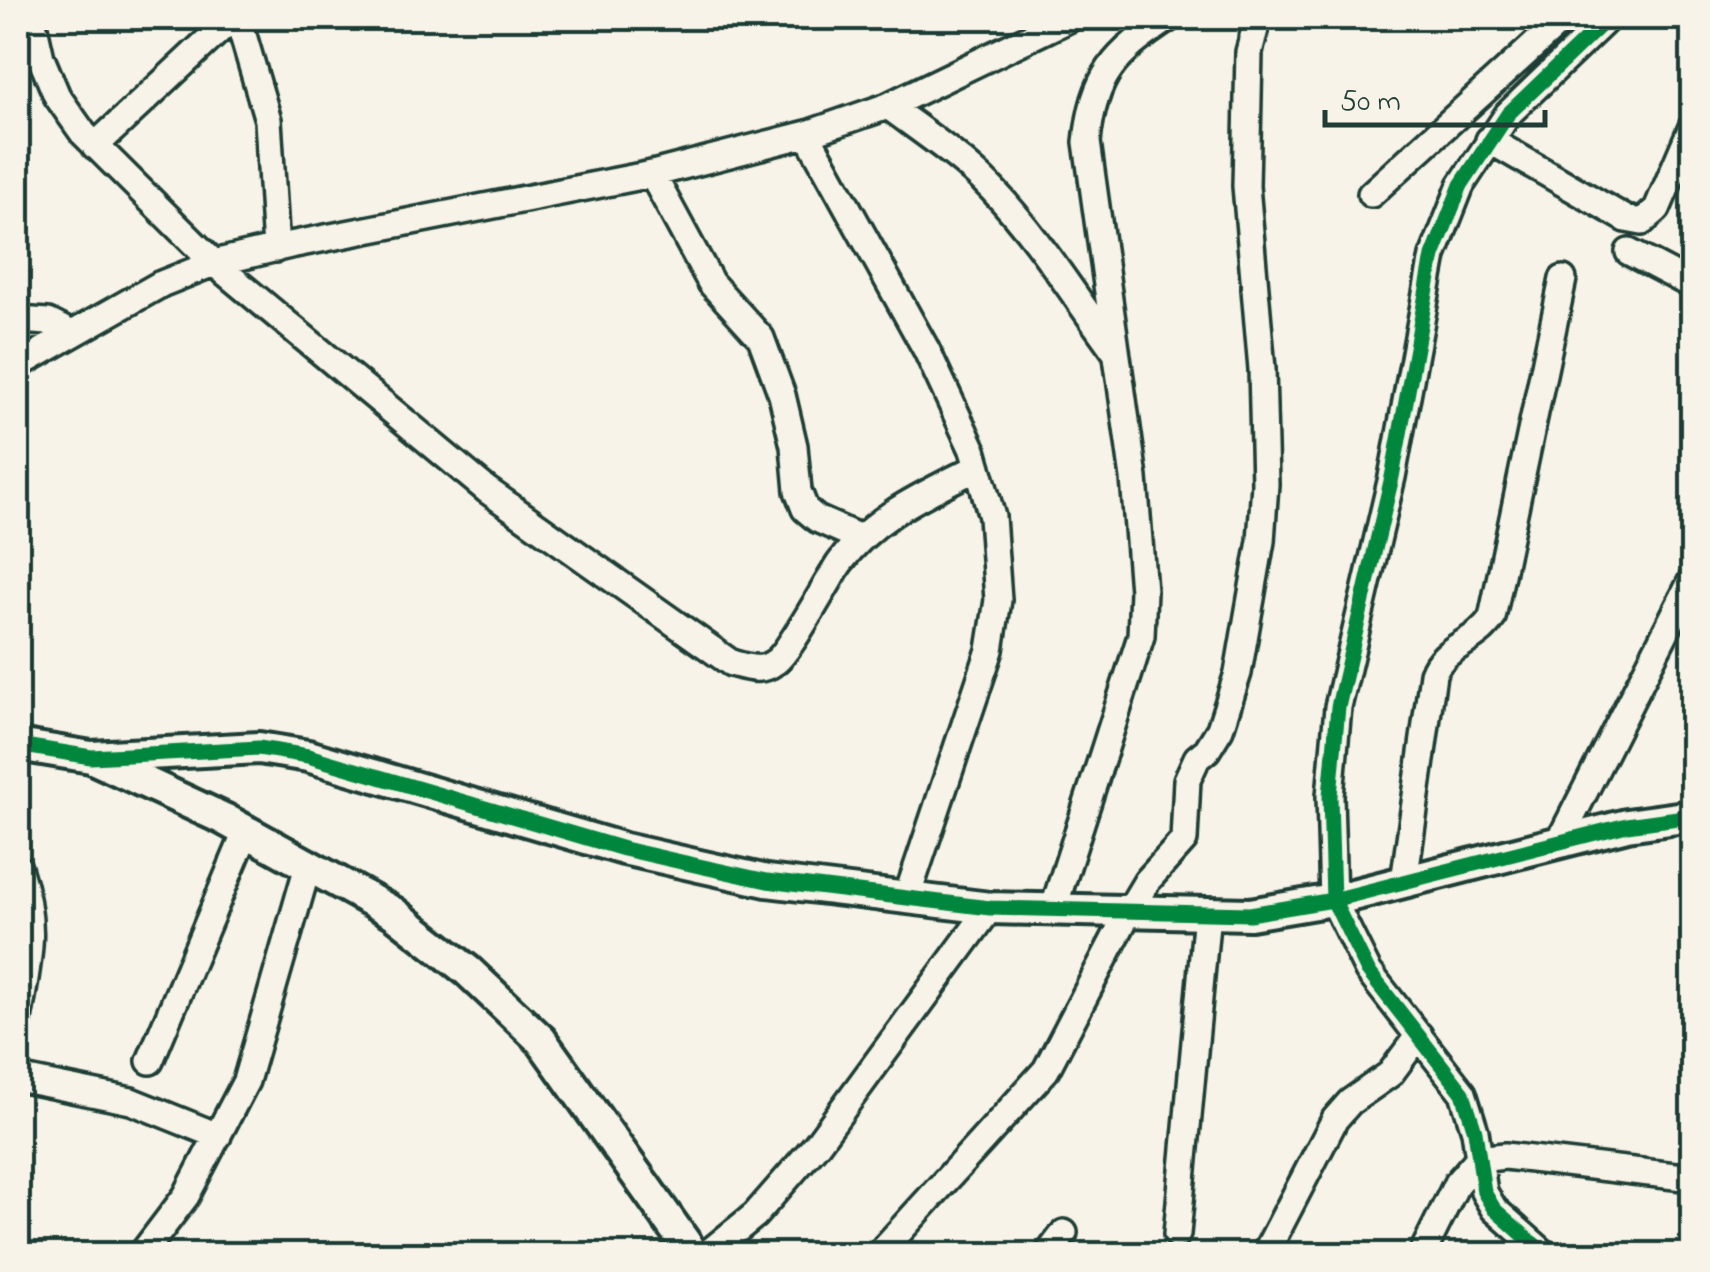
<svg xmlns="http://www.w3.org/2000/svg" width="1710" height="1272" font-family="'Indie Flower',sans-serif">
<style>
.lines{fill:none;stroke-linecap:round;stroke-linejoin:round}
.minor-casing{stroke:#1f3d34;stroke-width:32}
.tertiary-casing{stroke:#1f3d34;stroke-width:38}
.minor{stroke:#f7f3e8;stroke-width:25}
.tertiary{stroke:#f7f3e8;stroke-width:30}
.cycleway-casing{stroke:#f7f3e8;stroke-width:21}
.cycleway{stroke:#00873e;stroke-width:15}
</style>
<rect width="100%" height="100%" fill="#f7f3e8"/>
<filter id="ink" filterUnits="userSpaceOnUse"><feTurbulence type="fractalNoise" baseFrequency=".01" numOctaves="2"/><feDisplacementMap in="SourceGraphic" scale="20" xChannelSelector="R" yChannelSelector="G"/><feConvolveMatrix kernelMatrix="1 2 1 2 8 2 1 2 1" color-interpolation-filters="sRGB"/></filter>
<g filter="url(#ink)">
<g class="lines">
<defs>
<path id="minor" d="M 32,18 L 41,58 L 57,96 L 83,133 L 214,263 L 487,490 L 731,663 C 746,667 761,673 775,662 C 789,653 826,584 839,564 C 874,515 926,494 978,467
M 238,18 L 268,120 L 276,249
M 888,106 C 923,132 961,157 992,189 C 1038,237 1074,296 1114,350
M 807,134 L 927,351 L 973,450 L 992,517 L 998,600 L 990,650 L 906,900
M 1489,140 L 1626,219 L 1642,222 L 1657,209 L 1692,127
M 95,146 L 232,18
M 652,174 L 711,283 L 761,338 L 782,395 L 794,446 L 798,491 L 805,509 L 817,519 L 860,538
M 1371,194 L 1564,18
M 1629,252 L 1692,285
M 18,320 L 48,322 L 72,334
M 18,365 L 161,284 L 214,263 L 290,245 L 652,174 L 807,134 L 888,106 L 1070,18
M 1559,842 L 1692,580
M 18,868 C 38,928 28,960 18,1020
M 1404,882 L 1433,674 C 1443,646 1474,645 1492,618 L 1563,279
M 1053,910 L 1141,636 L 1143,591 L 1134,478 L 1087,142 C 1094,75 1114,54 1169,18
M 150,1061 L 246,832
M 18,1078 L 131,1101 L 218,1136
M 1177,1234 L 1207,913
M 142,1254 L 186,1196 L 246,1081 L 308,866
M 707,1254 L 755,1215 L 817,1144 L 990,908
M 879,1254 L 1046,1070 L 1129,911 L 1147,881 L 1184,840 L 1187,780 L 1197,758 L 1207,750 L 1220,729 L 1238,673 L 1261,541 L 1265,484 L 1262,369 L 1246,186 L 1249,52 L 1258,18
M 1048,1254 L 1064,1233
M 1265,1254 L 1335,1119 L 1350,1102 L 1390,1074 L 1419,1035
M 1422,1254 L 1457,1183 L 1478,1159 L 1505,1156 L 1692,1178
M 1545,1254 L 1494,1209 L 1484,1192 L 1475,1131 L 1463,1093 L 1368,971 L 1333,900 L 1330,796 L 1338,707 L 1392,477 L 1433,256 L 1461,185 L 1508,114 L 1608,18"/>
<path id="tertiary" d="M 18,745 L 91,757 L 259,748 L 308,756 L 624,849 L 699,866 L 767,881 L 990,908 L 1250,914 L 1333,900 L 1627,825 L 1692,816
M 97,760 L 224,819 L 394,913 L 468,971 L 541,1040 L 693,1254"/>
</defs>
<!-- minor casing -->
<use href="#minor" class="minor-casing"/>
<!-- tertiary casing -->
<use href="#tertiary" class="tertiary-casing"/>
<!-- minor -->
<use href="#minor" class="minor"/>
<!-- tertiary -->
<use href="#tertiary" class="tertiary"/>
<defs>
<path id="cycleway" d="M 18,745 L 91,757 L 259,748 L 308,756 L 624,849 L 699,866 L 767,881 L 990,908 L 1250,914 L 1333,900 L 1627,825 L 1692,816
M 1545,1254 L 1494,1209 L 1484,1192 L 1475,1131 L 1463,1093 L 1368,971 L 1333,900 L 1330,796 L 1338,707 L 1392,477 L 1433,256 L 1461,185 L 1508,114 L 1608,18"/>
</defs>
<!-- cycleway casing -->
<use href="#cycleway" class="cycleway-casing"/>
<!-- cycleway -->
<use href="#cycleway" class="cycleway"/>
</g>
</g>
<!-- margin -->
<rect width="1710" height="1272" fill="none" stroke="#f7f3e8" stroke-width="60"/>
<rect x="30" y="30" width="1650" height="1212" fill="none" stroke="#1f3d34" stroke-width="4" filter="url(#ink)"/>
<!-- scale -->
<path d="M1325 110v15h220v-15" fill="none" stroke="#1f3d34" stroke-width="5"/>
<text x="1340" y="110" font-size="30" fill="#1f3d34" stroke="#f7f3e8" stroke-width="8" paint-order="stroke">50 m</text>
</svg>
